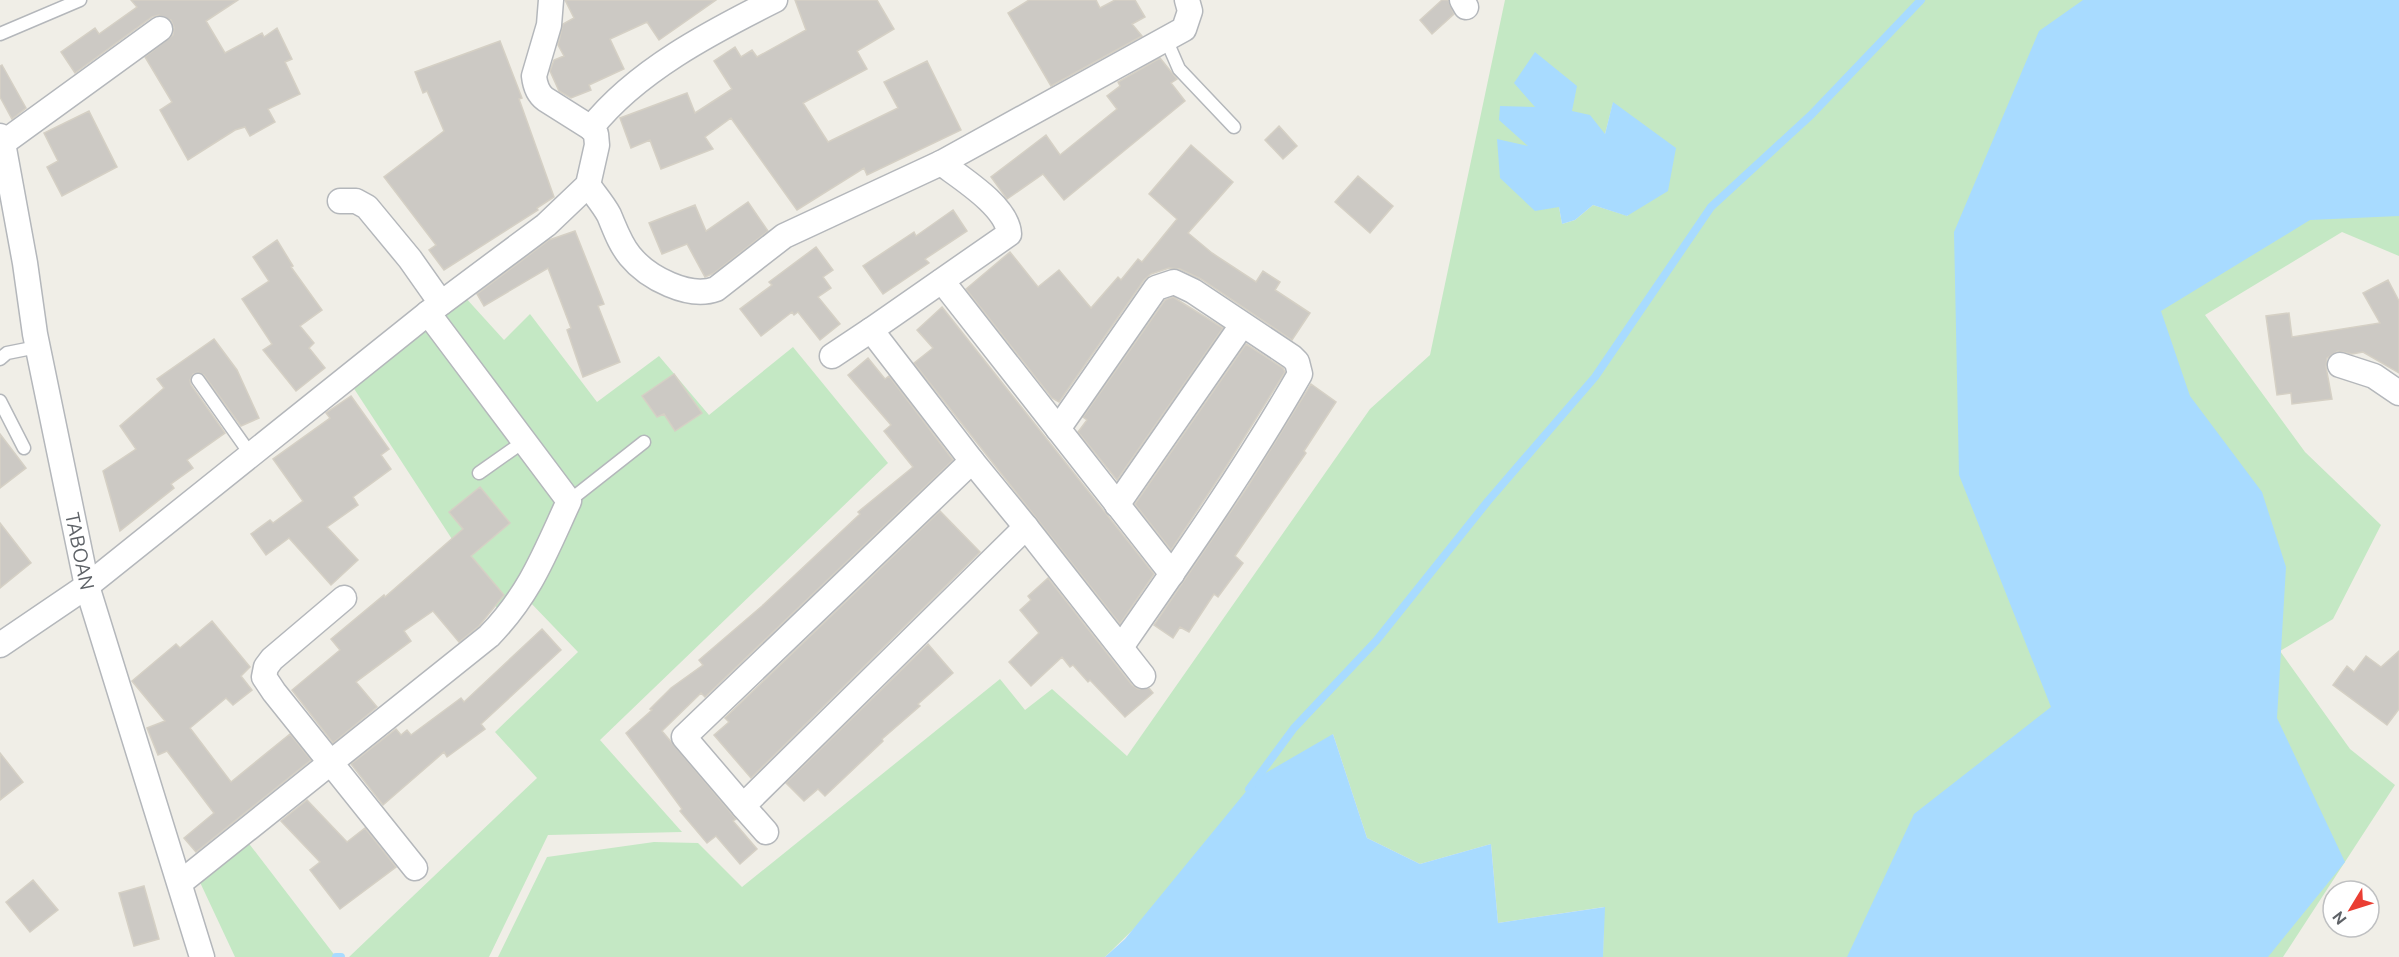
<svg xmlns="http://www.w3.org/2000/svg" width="2399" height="957" font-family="Ubuntu,sans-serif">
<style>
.green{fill:#c4e8c4;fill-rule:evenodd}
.water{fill:#a8dbff}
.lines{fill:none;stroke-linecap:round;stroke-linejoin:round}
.stream{stroke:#a8dbff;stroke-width:8}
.building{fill:#ccc9c4;stroke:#d5d0c5;stroke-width:1.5}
.lane-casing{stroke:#b4b7bb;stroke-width:15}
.street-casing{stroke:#b4b7bb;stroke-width:27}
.lane{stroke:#fff;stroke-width:12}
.street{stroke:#fff;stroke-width:24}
.labels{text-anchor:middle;stroke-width:4.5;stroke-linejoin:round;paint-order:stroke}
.street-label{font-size:20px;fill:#5e6267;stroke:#fff}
</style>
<rect width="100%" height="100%" fill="#f0eee7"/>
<!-- green -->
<path class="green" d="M 1505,0 L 2399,0 L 2399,256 L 2342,232 L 2205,315 L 2305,452 L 2381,525 L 2333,619 L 2280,651 L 2350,749 L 2395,785 L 2283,957 L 1603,957 L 1604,907 L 1498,923 L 1491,844 L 1420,864 L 1367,838 L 1333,734 L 1105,957 L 498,957 L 547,857 L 654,842 L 698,843 L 742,887 L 1000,679 L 1025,710 L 1052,689 L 1127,756 L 1370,409 L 1430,355 ZM 1613,103 L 1628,216 L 1593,205 L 1575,220 L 1562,224 L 1559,207 L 1530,147 L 1536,108 L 1605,134 Z
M 464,296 L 504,340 L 530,314 L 597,402 L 659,356 L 709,415 L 793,347 L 888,463 L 600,740 L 682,832 L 548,835 L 489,957 L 349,957 L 537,778 L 495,732 L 578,652 L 528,600 L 506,622 L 351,384 Z
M 247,841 L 336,957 L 235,957 L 198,878 Z"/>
<!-- water -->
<path class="water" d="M 2083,0 L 2399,0 L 2399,216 L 2310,220 L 2161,311 L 2190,396 L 2262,492 L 2286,567 L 2277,718 L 2345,862 L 2268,957 L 1847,957 L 1914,814 L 2051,707 L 1959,475 L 1954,232 L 2039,31 Z
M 1535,52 L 1577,86 L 1572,111 L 1590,115 L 1605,134 L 1613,102 L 1676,148 L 1668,191 L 1627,216 L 1593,205 L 1575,220 L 1562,224 L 1559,207 L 1535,211 L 1500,178 L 1497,139 L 1528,146 L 1499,120 L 1500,106 L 1535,107 L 1514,83 Z
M 1333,734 L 1367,838 L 1420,864 L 1491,844 L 1498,923 L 1605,907 L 1603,957 L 1105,957 L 1125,939 L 1257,778 Z"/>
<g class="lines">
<!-- stream -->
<path class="stream" d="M 1249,789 L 1294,728 L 1376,641 L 1488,501 L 1595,377 L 1711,207 L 1811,115 L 1921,0
M 336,957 L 341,957"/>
</g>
<!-- building -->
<path class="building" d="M 131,0 L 238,0 L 206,21 L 225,53 L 262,33 L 264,37 L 277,28 L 292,59 L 285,62 L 300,94 L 268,109 L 275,122 L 250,136 L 245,127 L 235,130 L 188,160 L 160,110 L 172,102 L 145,57 L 173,35 L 174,27 L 171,20 L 159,15 L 152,17 L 75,73 L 61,52 L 95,28 L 99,34 L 137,7 Z
M 565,0 L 716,0 L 659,40 L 647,22 L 610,39 L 624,69 L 589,85 L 591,90 L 571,98 L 559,91 L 550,71 L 554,60 L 564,56 L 558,45 L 563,24 L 574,18 Z
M 795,0 L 877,0 L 894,29 L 857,51 L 867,69 L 803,103 L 828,142 L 898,108 L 884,82 L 927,61 L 961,130 L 867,175 L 864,168 L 797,210 L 731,118 L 705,137 L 713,149 L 661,169 L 650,140 L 631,148 L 620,118 L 687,93 L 695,113 L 732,89 L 714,61 L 735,47 L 741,57 L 752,50 L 757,57 L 806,30 Z
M 1029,0 L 1096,0 L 1100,8 L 1115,0 L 1135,0 L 1145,17 L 1132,24 L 1142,36 L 1051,86 L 1008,13 Z
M 1442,0 L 1448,0 L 1454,14 L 1432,34 L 1420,20 Z
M 500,41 L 522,98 L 519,99 L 554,197 L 537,208 L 538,210 L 444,270 L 429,250 L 436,245 L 384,177 L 444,131 L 427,91 L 423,93 L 415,72 Z
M 1160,58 L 1177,79 L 1171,83 L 1185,101 L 1064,200 L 1043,174 L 1007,199 L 991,177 L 1046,135 L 1060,155 L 1117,109 L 1107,96 L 1120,86 L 1118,82 Z
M 2,65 L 26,108 L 12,119 L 0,97 L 0,66 Z
M 89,111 L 117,167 L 62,196 L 47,167 L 58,161 L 44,133 Z
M 1279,126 L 1297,146 L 1283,159 L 1265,140 Z
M 1191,145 L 1233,182 L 1188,233 L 1212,253 L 1256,282 L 1263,271 L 1280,282 L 1275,290 L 1310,313 L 1292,340 L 1201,279 L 1180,269 L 1169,268 L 1151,274 L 1144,280 L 1059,402 L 1052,398 L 966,289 L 1010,252 L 1038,287 L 1059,270 L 1091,308 L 1118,277 L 1121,280 L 1138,259 L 1142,262 L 1177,219 L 1149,194 Z
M 1358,176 L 1393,206 L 1370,233 L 1335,202 Z
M 748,202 L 768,231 L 714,273 L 705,277 L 687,244 L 662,254 L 649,223 L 695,205 L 706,231 Z
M 953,210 L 967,231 L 925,259 L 929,263 L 883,294 L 863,266 L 914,232 L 916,236 Z
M 575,231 L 604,304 L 598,306 L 620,362 L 583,377 L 567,330 L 571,328 L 548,268 L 484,306 L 477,294 L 549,240 Z
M 277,240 L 293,266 L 291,267 L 322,310 L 300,326 L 314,343 L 309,348 L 325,368 L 296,391 L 263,350 L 272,344 L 242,299 L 269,281 L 253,257 Z
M 816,247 L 833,270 L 823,277 L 831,288 L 818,297 L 840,324 L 820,340 L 798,312 L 794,315 L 792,312 L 761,336 L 740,309 L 772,285 L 769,282 Z
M 2388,280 L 2399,301 L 2399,373 L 2363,352 L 2352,354 L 2338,351 L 2327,358 L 2326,367 L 2332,399 L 2292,404 L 2291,393 L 2277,395 L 2266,316 L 2289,313 L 2292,337 L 2380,323 L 2363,293 Z
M 1173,297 L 1223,328 L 1117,480 L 1078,432 L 1087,420 L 1083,417 L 1165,300 Z
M 942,307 L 1154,574 L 1120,624 L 914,363 L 933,348 L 917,330 Z
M 214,339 L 237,370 L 259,418 L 241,426 L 204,375 L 198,372 L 193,374 L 190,380 L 191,385 L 225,433 L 187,460 L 193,468 L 171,484 L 174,488 L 120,531 L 103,471 L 136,449 L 120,426 L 164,388 L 157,379 Z
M 1246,344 L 1283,368 L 1285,372 L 1224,470 L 1171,550 L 1135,504 Z
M 868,358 L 885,379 L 889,376 L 953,460 L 705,697 L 701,693 L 662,731 L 736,819 L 733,821 L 757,849 L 740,864 L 716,836 L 707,843 L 680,811 L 682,809 L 626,733 L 652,710 L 650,709 L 671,688 L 703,665 L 699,660 L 762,606 L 860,514 L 858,512 L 913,467 L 884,431 L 891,425 L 848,375 Z
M 674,374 L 702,413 L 675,431 L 664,414 L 657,417 L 642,396 Z
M 1311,384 L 1336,402 L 1304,451 L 1306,453 L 1235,556 L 1243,563 L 1218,597 L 1214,594 L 1189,632 L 1180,627 L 1173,638 L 1154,625 L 1248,486 Z
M 351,396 L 389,449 L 381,455 L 391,469 L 353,497 L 358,505 L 327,527 L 358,560 L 331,585 L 289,538 L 266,555 L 251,534 L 270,520 L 273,523 L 303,501 L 273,459 L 330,418 L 326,413 Z
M 0,434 L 26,468 L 0,488 Z
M 480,487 L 510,523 L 471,556 L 504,595 L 479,626 L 459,642 L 433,611 L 404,631 L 411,641 L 356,682 L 377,707 L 333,743 L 292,690 L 340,650 L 331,639 L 384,595 L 385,597 L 463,529 L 449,512 Z
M 940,511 L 980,552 L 751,778 L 714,735 L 729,722 L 725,718 Z
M 0,523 L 31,563 L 0,588 Z
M 1048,578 L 1132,685 L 1138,689 L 1149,688 L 1153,693 L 1125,717 L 1090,680 L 1088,682 L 1073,665 L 1070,667 L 1062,657 L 1031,686 L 1009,662 L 1039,633 L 1020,610 L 1031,600 L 1028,596 Z
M 212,621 L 250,667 L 241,676 L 252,690 L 233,705 L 226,698 L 190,728 L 231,782 L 290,734 L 311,760 L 196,852 L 184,838 L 214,813 L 167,751 L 158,755 L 147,728 L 165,721 L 132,681 L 176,644 L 180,648 Z
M 542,629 L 561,650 L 481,724 L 485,729 L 447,757 L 444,752 L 383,805 L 351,764 L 396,729 L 401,735 L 407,730 L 411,735 L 461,698 L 464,702 Z
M 928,644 L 953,673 L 918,704 L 920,706 L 882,739 L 883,741 L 825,796 L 818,789 L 804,801 L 786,783 Z
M 2399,651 L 2399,709 L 2387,725 L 2333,685 L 2347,666 L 2354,672 L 2366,656 L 2381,667 Z
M 0,753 L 23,782 L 0,800 Z
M 307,800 L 347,842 L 365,828 L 396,867 L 340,909 L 310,870 L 320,862 L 281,821 Z
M 33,880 L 58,910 L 30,932 L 6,902 Z
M 144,886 L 159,939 L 134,946 L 119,893 Z"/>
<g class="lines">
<defs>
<path id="lane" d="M 0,34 L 80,0
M 1166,39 L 1179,69 L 1234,127
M 0,359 L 7,353 L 37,347
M 198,380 L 251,455
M 0,401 L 24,448
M 479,473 L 523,442
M 569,501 L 644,442"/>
<g id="street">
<path d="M 551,0 L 549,25 L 534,76 C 535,85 537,93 545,99 L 591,128"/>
<path d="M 1462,0 L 1466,7"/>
<path id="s1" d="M 0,136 L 3,143 L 25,263 L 35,334 L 87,586 L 202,957"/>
<path d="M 3,143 L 160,29"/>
<path d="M 941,163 C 961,178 1008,207 1009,234 L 871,330 L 972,461 L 1026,527 L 1143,676"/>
<path d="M 588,185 C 595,195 603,204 609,215 C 615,229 620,244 630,256 C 648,278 689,299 716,289 L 784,236 L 941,163 L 1184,29 L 1190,11 L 1187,0"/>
<path d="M 340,201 L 356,201 L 367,207 L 410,259 L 441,303"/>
<path d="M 942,281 L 1172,574"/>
<path d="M 832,356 L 871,330"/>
<path d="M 2340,365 L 2374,376 L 2399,393"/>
<path d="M 1058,429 L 1156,288 L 1174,282 L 1193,291 L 1292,357 L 1297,362 L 1300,374 C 1246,468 1183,558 1121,647"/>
<path d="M 972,461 L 684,737 L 743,806 L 1026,527"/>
<path d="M 1117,505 L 1242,325"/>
<path d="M 344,598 L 272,659 L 266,667 L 264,677 L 274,692 L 415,868"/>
<path d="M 0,645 L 87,586 L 428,313 L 546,225 L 588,185 L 597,145 L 596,134 L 591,128 C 636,71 711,32 775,0"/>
<path d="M 743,806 L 766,832"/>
<path d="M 180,883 L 489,636 C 530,594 545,553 569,501 L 428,313"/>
</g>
</defs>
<!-- lane casing -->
<use href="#lane" class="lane-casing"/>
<!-- street casing -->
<use href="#street" class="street-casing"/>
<!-- lane -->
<use href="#lane" class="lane"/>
<!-- street -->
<use href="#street" class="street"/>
</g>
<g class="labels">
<!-- street labels -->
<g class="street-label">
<text dy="7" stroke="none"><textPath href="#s1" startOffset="423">TABOAN</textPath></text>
</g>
</g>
<!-- north arrow -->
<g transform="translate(2351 909) rotate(232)"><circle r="28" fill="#ffffff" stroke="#bfc0c2" stroke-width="1.5"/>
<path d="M0-4.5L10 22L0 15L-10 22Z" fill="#ea3e33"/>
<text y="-9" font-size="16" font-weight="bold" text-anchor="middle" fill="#5e6267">N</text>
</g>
</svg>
